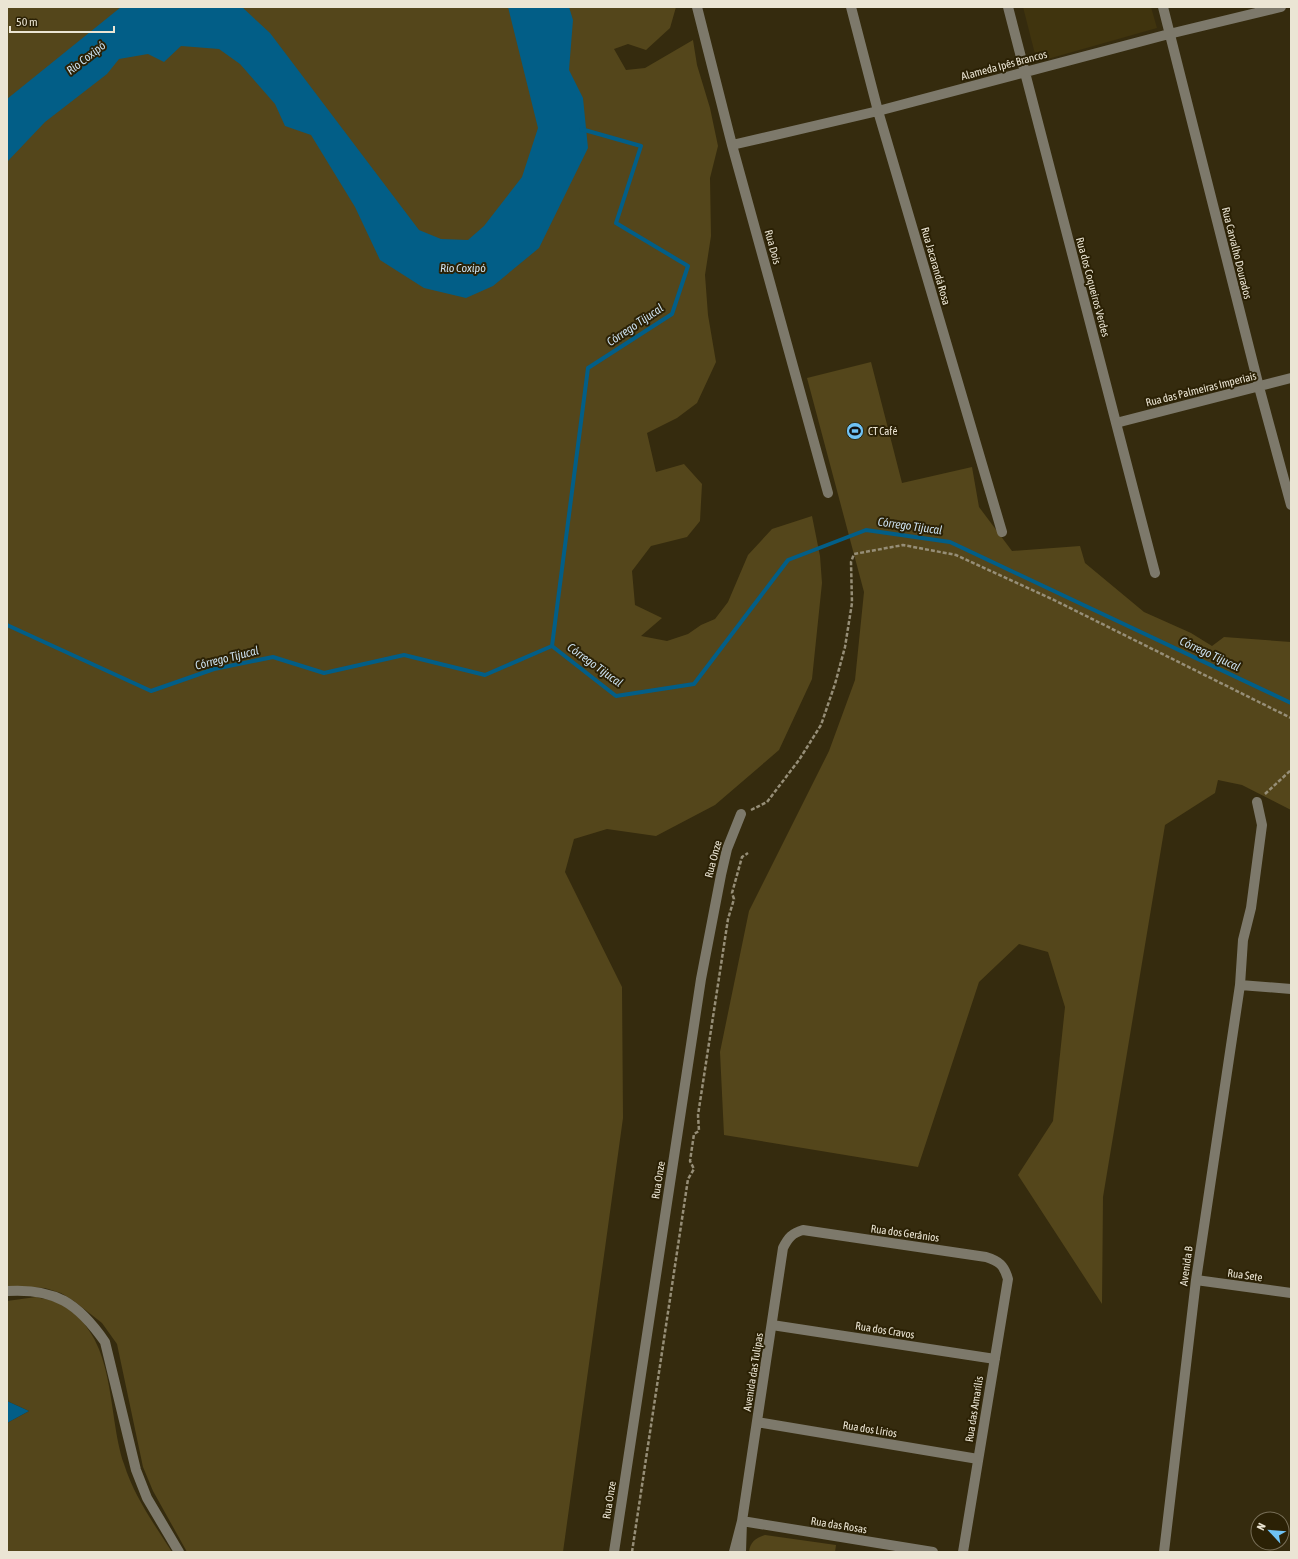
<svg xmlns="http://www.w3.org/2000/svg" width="1298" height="1559" font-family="'Asap Condensed',sans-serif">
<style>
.built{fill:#40340e}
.green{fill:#54461b}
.water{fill:#025e87}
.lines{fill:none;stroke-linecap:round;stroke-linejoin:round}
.stream{stroke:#025e87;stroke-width:4}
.path{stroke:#968e77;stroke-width:2.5;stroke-dasharray:4 2;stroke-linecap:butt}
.minor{stroke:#7d796b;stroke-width:10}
.labels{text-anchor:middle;stroke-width:4;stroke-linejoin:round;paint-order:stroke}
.street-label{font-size:11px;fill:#ebe5d4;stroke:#2b2105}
.poi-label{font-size:11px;fill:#ebe5d4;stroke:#2b2105;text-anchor:start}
.water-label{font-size:12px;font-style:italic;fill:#cadfee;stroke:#2b2105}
</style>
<rect width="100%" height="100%" fill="#352b0e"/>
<!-- built -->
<path class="built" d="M 1023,7 L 1151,7 L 1157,28 L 1037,62 Z"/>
<!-- green -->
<path class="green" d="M 7,7 L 676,7 L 670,28 L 646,50 L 628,44 L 614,49 L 626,70 L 645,68 L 693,40 L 697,65 L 710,108 L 718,146 L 710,178 L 711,236 L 705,275 L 708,315 L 716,362 L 697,403 L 677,418 L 647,433 L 656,472 L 684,464 L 702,484 L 700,521 L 687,537 L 651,546 L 632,571 L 635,605 L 662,618 L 641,636 L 667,641 L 688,634 L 701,625 L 715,619 L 728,602 L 748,555 L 772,529 L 812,516 L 820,556 L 822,583 L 812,679 L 779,750 L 715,805 L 656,836 L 607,829 L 574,839 L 565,872 L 622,987 L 623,1118 L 563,1552 L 187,1552 L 153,1491 L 143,1467 L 117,1344 L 102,1323 L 74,1301 L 61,1293 L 45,1288 L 7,1286 Z
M 871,362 L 902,483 L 972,467 L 979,507 L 1012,551 L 1080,546 L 1085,563 L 1144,612 L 1191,633 L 1212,646 L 1224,637 L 1291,642 L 1291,810 L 1242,785 L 1218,780 L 1215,793 L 1165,825 L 1103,1197 L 1102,1304 L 1018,1175 L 1053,1121 L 1065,1007 L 1048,952 L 1019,944 L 979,982 L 918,1167 L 724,1135 L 720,1052 L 749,911 L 829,751 L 855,680 L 864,592 L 807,378 Z
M 36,1297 C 44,1299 53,1300 60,1304 C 118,1336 106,1410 124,1464 C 134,1496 154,1524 172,1552 L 7,1552 L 7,1423 L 29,1411 L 7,1401 L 7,1301 Z
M 765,1535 L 836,1545 L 835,1552 L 749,1552 C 750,1542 756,1538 765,1535 Z"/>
<!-- water -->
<path class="water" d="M 121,7 L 242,7 L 270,33 L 419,230 L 441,239 L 468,240 L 484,226 L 522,177 L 538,128 L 508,7 L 569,7 L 573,20 L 569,70 L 583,98 L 588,148 L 539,248 L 493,286 L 466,298 L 424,288 L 380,260 L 355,207 L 311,135 L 285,126 L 275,104 L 240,64 L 219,49 L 181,46 L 164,62 L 148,54 L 119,59 L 107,74 L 45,122 L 7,162 L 7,99 Z
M 7,1401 L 29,1411 L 7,1423 Z"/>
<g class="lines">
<!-- stream -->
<path class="stream" d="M 7,625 L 151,691 L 214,669 L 273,657 L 324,673 L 404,655 L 485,675 L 552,646 L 616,696 L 694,684 L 788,560 L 866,530 L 950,542 L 1291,703
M 552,646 L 588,368 L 672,314 L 688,266 L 616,223 L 641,146 L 581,129"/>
<!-- path -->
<path class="path" d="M 1265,794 L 1291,770
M 751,810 L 767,802 L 799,760 L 821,725 L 835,684 L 845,647 L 852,603 L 851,562 L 854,554 L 903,545 L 956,555 L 1054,600 L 1291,718
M 632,1552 L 688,1179 L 694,1169 L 690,1161 L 694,1134 L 699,1131 L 698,1115 L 728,919 L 734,899 L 732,893 L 742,857 L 748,853"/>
<!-- minor -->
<path class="minor" d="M 697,7 L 732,145 L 828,493
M 851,7 L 878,111 L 1002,532
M 1008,7 L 1155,573
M 1163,7 L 1259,387 L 1291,505
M 732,145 L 878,111 L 1169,34 L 1281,7
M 1116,423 L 1291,378
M 1240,985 L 1291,989
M 1196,1280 L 1291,1293
M 7,1291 C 55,1288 78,1303 105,1342 L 136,1470 L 147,1498 L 179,1552
M 772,1325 L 995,1359
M 757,1422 L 978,1459
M 614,1552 L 701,979 L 721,875 L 727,849 L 741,814
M 734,1552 L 742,1521 L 741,1552
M 933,1552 L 742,1521 L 783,1248 C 788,1238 792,1233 803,1230 L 986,1257 C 999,1261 1004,1265 1008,1279 L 963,1552
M 1164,1552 L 1196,1280 L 1240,985 L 1243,940 L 1251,908 L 1262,825 L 1257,802"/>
</g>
<!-- icons -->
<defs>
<symbol id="stadium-disc" viewBox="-11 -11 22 22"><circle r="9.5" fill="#6fc2f4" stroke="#2b2105"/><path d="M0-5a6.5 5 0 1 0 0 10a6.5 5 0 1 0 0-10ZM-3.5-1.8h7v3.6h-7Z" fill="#111"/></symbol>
</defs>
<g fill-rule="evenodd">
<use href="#stadium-disc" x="845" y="421" width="20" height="20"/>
</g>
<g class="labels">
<!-- street labels -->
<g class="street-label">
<text transform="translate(1004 65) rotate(-15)" y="4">Alameda Ipês Brancos</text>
<text transform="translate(773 247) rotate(75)" y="4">Rua Dois</text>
<text transform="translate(1237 253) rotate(76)" y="4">Rua Carvalho Dourados</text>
<text transform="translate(936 266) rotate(74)" y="4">Rua Jacarandá Rosa</text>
<text transform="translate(1093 287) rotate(75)" y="4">Rua dos Coqueiros Verdes</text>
<text transform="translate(1201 389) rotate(-14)" y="4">Rua das Palmeiras Imperiais</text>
<text transform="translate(713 859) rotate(-75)" y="4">Rua Onze</text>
<text transform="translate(658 1180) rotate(-81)" y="4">Rua Onze</text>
<text transform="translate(905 1233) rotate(8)" y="4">Rua dos Gerânios</text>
<text transform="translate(1186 1266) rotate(-82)" y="4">Avenida B</text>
<text transform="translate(1245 1275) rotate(8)" y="4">Rua Sete</text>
<text transform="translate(885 1330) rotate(9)" y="4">Rua dos Cravos</text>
<text transform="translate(753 1372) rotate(-81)" y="4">Avenida das Tulipas</text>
<text transform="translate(974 1409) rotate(-81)" y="4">Rua das Amarílis</text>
<text transform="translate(870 1429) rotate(9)" y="4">Rua dos Lírios</text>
<text transform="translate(609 1500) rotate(-81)" y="4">Rua Onze</text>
<text transform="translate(839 1525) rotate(9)" y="4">Rua das Rosas</text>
</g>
<!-- poi labels -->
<g class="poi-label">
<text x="868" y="435">CT Café</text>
</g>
<!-- water labels -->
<g class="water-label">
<text transform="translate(86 58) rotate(-38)" y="4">Rio Coxipó</text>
<text x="463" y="272">Rio Coxipó</text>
<text transform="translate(635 325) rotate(-34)" y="4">Córrego Tijucal</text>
<text transform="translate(910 526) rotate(8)" y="4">Córrego Tijucal</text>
<text transform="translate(1210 654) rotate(25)" y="4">Córrego Tijucal</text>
<text transform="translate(227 658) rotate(-14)" y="4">Córrego Tijucal</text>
<text transform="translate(595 665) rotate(36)" y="4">Córrego Tijucal</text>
</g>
</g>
<!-- border -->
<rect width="1298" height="1559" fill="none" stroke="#ebe5d4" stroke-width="16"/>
<!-- north arrow -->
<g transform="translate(1270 1531) rotate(296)"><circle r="19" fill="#2b2105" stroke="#786f58"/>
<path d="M0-3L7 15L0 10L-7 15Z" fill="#6fc2f4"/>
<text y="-6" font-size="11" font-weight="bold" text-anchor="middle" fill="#ebe5d4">N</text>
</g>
<!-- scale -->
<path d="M10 26v6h104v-6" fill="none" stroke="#ebe5d4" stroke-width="2"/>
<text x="16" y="26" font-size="12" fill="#ebe5d4" stroke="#2b2105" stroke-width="3" paint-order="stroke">50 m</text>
</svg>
